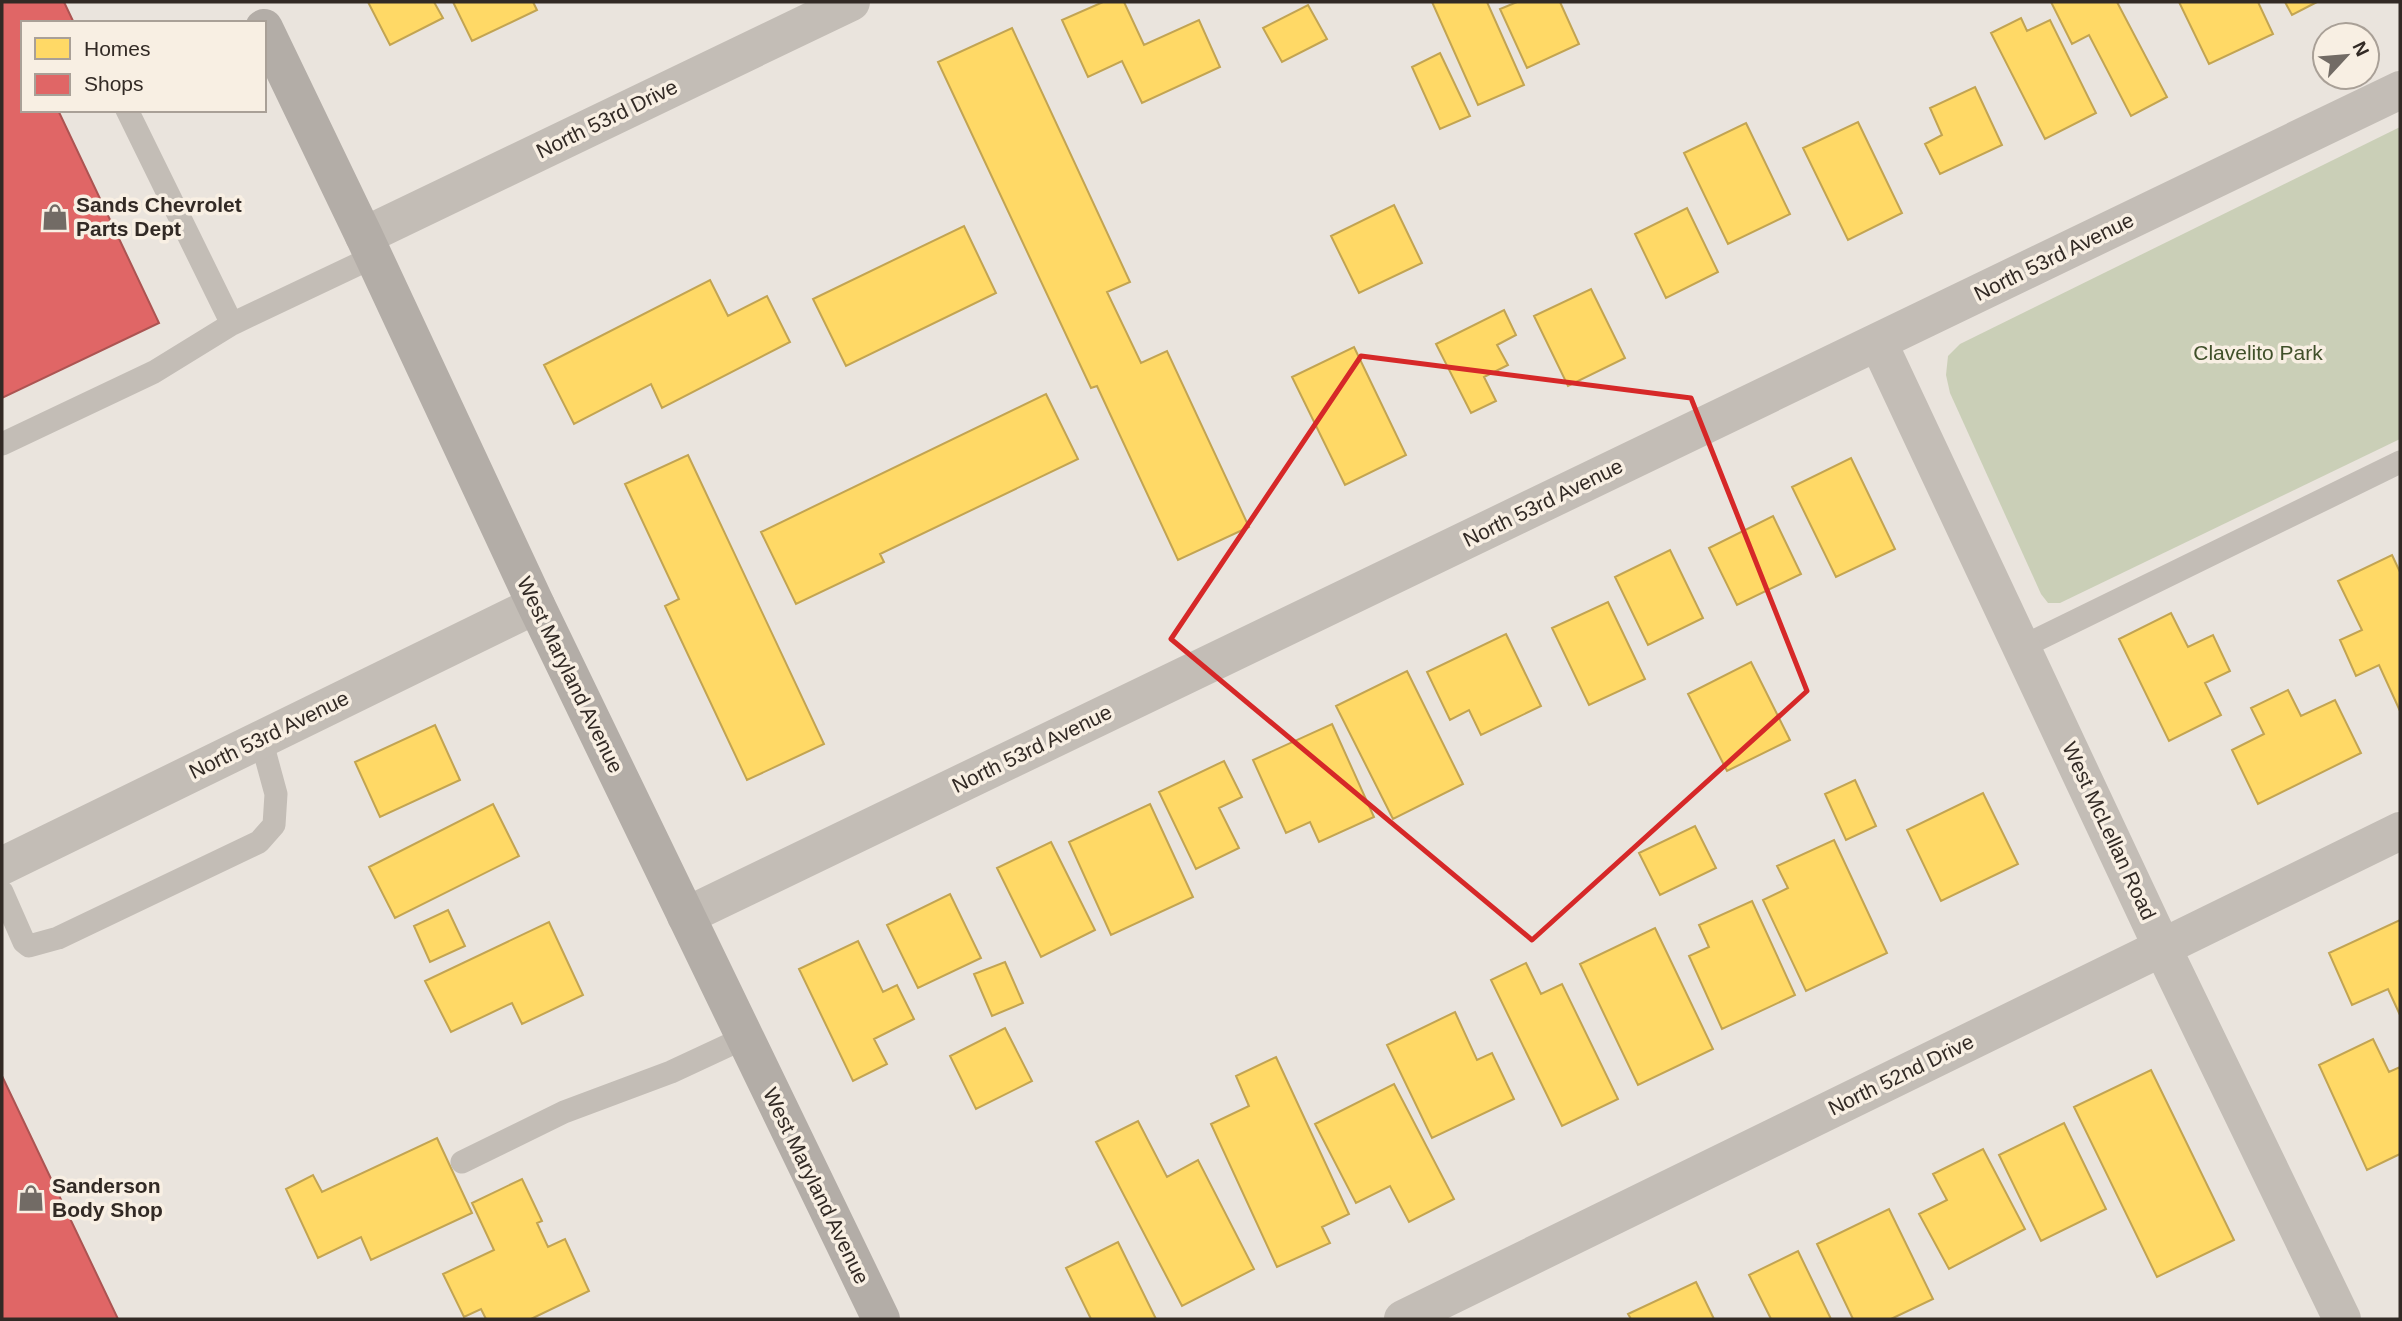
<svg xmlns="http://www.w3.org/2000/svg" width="2402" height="1321" font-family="Helvetica,sans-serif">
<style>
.green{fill:#cacfb7}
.homes{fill:#ffd966;stroke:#c2a452;stroke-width:2}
.shops{fill:#e06666;stroke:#ac5452;stroke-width:2}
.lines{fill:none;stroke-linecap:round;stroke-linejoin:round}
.lane{stroke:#c3bdb6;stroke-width:23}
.street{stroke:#c3bdb6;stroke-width:38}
.secondary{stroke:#b3ada7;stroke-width:38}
.marked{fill:none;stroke:#d62828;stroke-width:5;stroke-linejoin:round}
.labels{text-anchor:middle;stroke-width:7;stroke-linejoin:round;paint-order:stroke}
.street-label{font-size:21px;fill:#322a25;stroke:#f8efe3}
.poi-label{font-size:21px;font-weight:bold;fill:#322a25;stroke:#f8efe3;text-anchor:start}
.park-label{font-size:21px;fill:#40502a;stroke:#f8efe3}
</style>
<rect width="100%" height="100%" fill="#eae4dd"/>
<!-- green -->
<path class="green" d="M 2400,127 L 2400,439 L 2060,603 L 2048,603 L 2041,594 L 1950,393 L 1946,375 L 1948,356 L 1960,344 Z"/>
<!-- homes -->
<path class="homes" d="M 368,2 L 434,2 L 443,18 L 390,45 Z
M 453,2 L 533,2 L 537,10 L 472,41 Z
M 1103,2 L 1124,2 L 1144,45 L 1199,20 L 1220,67 L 1142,103 L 1122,61 L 1088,77 L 1062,20 Z
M 1432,2 L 1487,2 L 1524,85 L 1478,105 Z
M 1517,2 L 1560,2 L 1579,44 L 1527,68 L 1500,9 Z
M 2051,2 L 2117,2 L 2167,97 L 2131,116 L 2089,35 L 2072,44 Z
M 2179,2 L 2258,2 L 2273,34 L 2209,64 Z
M 2285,2 L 2317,2 L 2292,15 Z
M 1308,5 L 1327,39 L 1282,62 L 1263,28 Z
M 2021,18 L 2027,31 L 2050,20 L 2096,113 L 2045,139 L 1991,33 Z
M 1012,28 L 1130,282 L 1107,292 L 1141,363 L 1167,351 L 1249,527 L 1178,560 L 1097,386 L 1091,388 L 938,62 Z
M 1440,53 L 1470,116 L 1440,129 L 1412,67 Z
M 1975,87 L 2002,145 L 1940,174 L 1925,144 L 1942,135 L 1930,108 Z
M 1858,122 L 1902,213 L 1848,240 L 1803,148 Z
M 1746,123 L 1790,214 L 1728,244 L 1684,153 Z
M 1394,205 L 1422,263 L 1359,293 L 1331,236 Z
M 1687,208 L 1718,272 L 1666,298 L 1635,234 Z
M 964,226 L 996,293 L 846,366 L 813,299 Z
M 710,280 L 728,316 L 767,296 L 790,342 L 662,408 L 651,384 L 574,424 L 544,365 Z
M 1591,289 L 1625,358 L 1568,386 L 1534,316 Z
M 1504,310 L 1516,335 L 1497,345 L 1508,365 L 1484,377 L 1496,401 L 1471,413 L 1436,344 Z
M 1354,347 L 1406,455 L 1345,485 L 1292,377 Z
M 1046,394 L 1078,459 L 880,554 L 884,562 L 796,604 L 761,532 Z
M 688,455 L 824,744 L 747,780 L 665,606 L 679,599 L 625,484 Z
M 1851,458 L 1895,549 L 1836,577 L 1792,487 Z
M 1773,516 L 1801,574 L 1737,605 L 1709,548 Z
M 1670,550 L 1703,618 L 1648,645 L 1615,577 Z
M 2392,555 L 2400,572 L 2400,711 L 2379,665 L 2356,676 L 2340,640 L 2362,630 L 2338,581 Z
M 1608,602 L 1645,679 L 1589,705 L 1552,628 Z
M 2171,613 L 2188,647 L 2213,635 L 2230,671 L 2205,683 L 2221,715 L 2169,741 L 2119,639 Z
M 1506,634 L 1541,706 L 1481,735 L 1469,710 L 1450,720 L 1427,672 Z
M 1751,662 L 1790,740 L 1727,771 L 1688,694 Z
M 1407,671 L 1463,784 L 1393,819 L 1336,706 Z
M 2288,690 L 2301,716 L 2335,700 L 2361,753 L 2258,804 L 2232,750 L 2264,734 L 2251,708 Z
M 1332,724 L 1374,817 L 1319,842 L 1310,822 L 1286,833 L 1253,760 Z
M 435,725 L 460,780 L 380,817 L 355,762 Z
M 1224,761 L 1242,797 L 1219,808 L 1239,848 L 1196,869 L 1159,792 Z
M 1855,780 L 1876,826 L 1846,840 L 1825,794 Z
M 1983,793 L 2018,864 L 1941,901 L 1907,830 Z
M 493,804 L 519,856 L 395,918 L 369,867 Z
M 1150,804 L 1193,897 L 1111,935 L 1069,842 Z
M 1695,826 L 1716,868 L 1660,895 L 1639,853 Z
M 1834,840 L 1887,953 L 1806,991 L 1763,900 L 1788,888 L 1777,866 Z
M 1051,842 L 1095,930 L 1041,957 L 997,868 Z
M 950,894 L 981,958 L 918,988 L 887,925 Z
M 1752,901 L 1795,995 L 1722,1029 L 1689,956 L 1709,947 L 1699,925 Z
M 448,910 L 465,946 L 430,962 L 414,926 Z
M 2400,920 L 2400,1015 L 2388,989 L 2352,1005 L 2329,953 Z
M 549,922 L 583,995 L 522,1024 L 512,1003 L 451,1032 L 425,981 Z
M 1655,928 L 1713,1049 L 1638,1085 L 1580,964 Z
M 858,941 L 883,992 L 897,985 L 914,1019 L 874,1039 L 887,1064 L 853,1081 L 799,969 Z
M 1005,962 L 1023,1003 L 992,1016 L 974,974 Z
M 1526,963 L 1541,994 L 1562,984 L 1618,1099 L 1562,1126 L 1491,980 Z
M 1455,1012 L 1477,1060 L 1492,1053 L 1514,1099 L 1432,1138 L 1387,1045 Z
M 1005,1028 L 1032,1081 L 976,1109 L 950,1056 Z
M 2373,1039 L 2389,1072 L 2400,1067 L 2400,1154 L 2367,1170 L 2319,1065 Z
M 1276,1057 L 1349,1214 L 1322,1227 L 1330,1243 L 1277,1267 L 1211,1124 L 1249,1106 L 1236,1076 Z
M 2151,1070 L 2234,1240 L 2157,1277 L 2074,1107 Z
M 1394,1084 L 1454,1199 L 1409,1222 L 1390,1186 L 1356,1203 L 1315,1124 Z
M 1138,1121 L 1167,1177 L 1198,1160 L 1254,1269 L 1182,1306 L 1096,1142 Z
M 2064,1123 L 2106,1209 L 2041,1241 L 1999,1155 Z
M 437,1138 L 472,1213 L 371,1260 L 361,1237 L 318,1258 L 286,1189 L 313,1175 L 322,1192 Z
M 1983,1149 L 2025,1229 L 1949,1269 L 1919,1214 L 1947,1200 L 1933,1174 Z
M 522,1179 L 542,1221 L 537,1223 L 548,1247 L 565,1239 L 589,1291 L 531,1319 L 486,1319 L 481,1309 L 464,1317 L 443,1274 L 494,1250 L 472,1203 Z
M 1889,1209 L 1933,1299 L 1891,1319 L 1853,1319 L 1817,1244 Z
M 1118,1242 L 1156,1319 L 1091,1319 L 1066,1268 Z
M 1798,1251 L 1831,1319 L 1771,1319 L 1749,1275 Z
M 1696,1282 L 1714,1319 L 1631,1319 L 1628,1314 Z"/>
<!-- shops -->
<path class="shops" d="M 2,2 L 64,2 L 74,23 L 23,23 L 23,110 L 58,110 L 159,323 L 2,398 Z
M 2,1076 L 118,1319 L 2,1319 Z"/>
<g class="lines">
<!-- lane -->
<path class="lane" d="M 127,110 L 232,324
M 2,444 L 154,372 L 232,324 L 373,257
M 2022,647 L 2400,462
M 2,892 L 24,942 L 29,946 L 58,938 L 259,842 L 274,825 L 276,794 L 261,739
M 462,1162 L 564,1112 L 671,1072 L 744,1038"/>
<!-- street -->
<path class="street" d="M 364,236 L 851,2
M 1878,342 L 2162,947 L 2342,1319
M 2,866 L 536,605
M 686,916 L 2400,90
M 1403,1319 L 2400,831"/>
<!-- secondary -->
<path class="secondary" d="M 264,28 L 364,236 L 536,605 L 881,1319"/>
</g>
<!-- marked area -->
<path class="marked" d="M 1361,356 L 1691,398 L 1807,691 L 1532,940 L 1171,639 Z"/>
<!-- icons -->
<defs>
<symbol id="shop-bare" viewBox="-9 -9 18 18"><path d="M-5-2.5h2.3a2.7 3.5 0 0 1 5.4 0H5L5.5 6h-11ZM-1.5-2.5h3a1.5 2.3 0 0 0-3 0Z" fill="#726b65" stroke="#f8efe3" stroke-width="2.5" paint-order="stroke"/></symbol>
</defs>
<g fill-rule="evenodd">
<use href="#shop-bare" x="36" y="198" width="38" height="38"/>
<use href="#shop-bare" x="12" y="1179" width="38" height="38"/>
</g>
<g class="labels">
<!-- street labels -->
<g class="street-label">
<text transform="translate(607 119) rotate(-26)" y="7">North 53rd Drive</text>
<text transform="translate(2054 257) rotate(-26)" y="7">North 53rd Avenue</text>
<text transform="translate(1543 503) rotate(-26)" y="7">North 53rd Avenue</text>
<text transform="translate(570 675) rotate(64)" y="7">West Maryland Avenue</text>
<text transform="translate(269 735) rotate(-26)" y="7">North 53rd Avenue</text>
<text transform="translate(1032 749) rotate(-26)" y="7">North 53rd Avenue</text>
<text transform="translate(2109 831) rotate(65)" y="7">West McLellan Road</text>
<text transform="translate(1901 1075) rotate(-26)" y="7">North 52nd Drive</text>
<text transform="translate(816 1186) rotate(64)" y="7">West Maryland Avenue</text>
</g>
<!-- poi labels -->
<g class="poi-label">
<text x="76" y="212">Sands Chevrolet<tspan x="76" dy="24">Parts Dept</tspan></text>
<text x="52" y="1193">Sanderson<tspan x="52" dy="24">Body Shop</tspan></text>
</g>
<!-- park labels -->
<g class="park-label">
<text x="2258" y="360">Clavelito Park</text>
</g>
</g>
<!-- border -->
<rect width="2402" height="1321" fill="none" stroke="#322a25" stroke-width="7"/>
<!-- legend -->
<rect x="21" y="21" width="245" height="91" fill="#f8efe3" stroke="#a9a097" stroke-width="2"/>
<rect x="35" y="38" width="35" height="21" fill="#ffd966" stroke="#a9a097" stroke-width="2"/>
<text x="84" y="56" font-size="21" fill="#322a25">Homes</text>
<rect x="35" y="74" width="35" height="21" fill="#e06666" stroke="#a9a097" stroke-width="2"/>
<text x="84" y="91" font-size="21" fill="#322a25">Shops</text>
<!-- north arrow -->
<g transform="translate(2346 56) rotate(64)"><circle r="33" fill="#f8efe3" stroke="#a9a097" stroke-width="2"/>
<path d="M0-5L12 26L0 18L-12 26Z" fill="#726b65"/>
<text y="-10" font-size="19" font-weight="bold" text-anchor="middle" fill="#322a25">N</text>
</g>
</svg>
